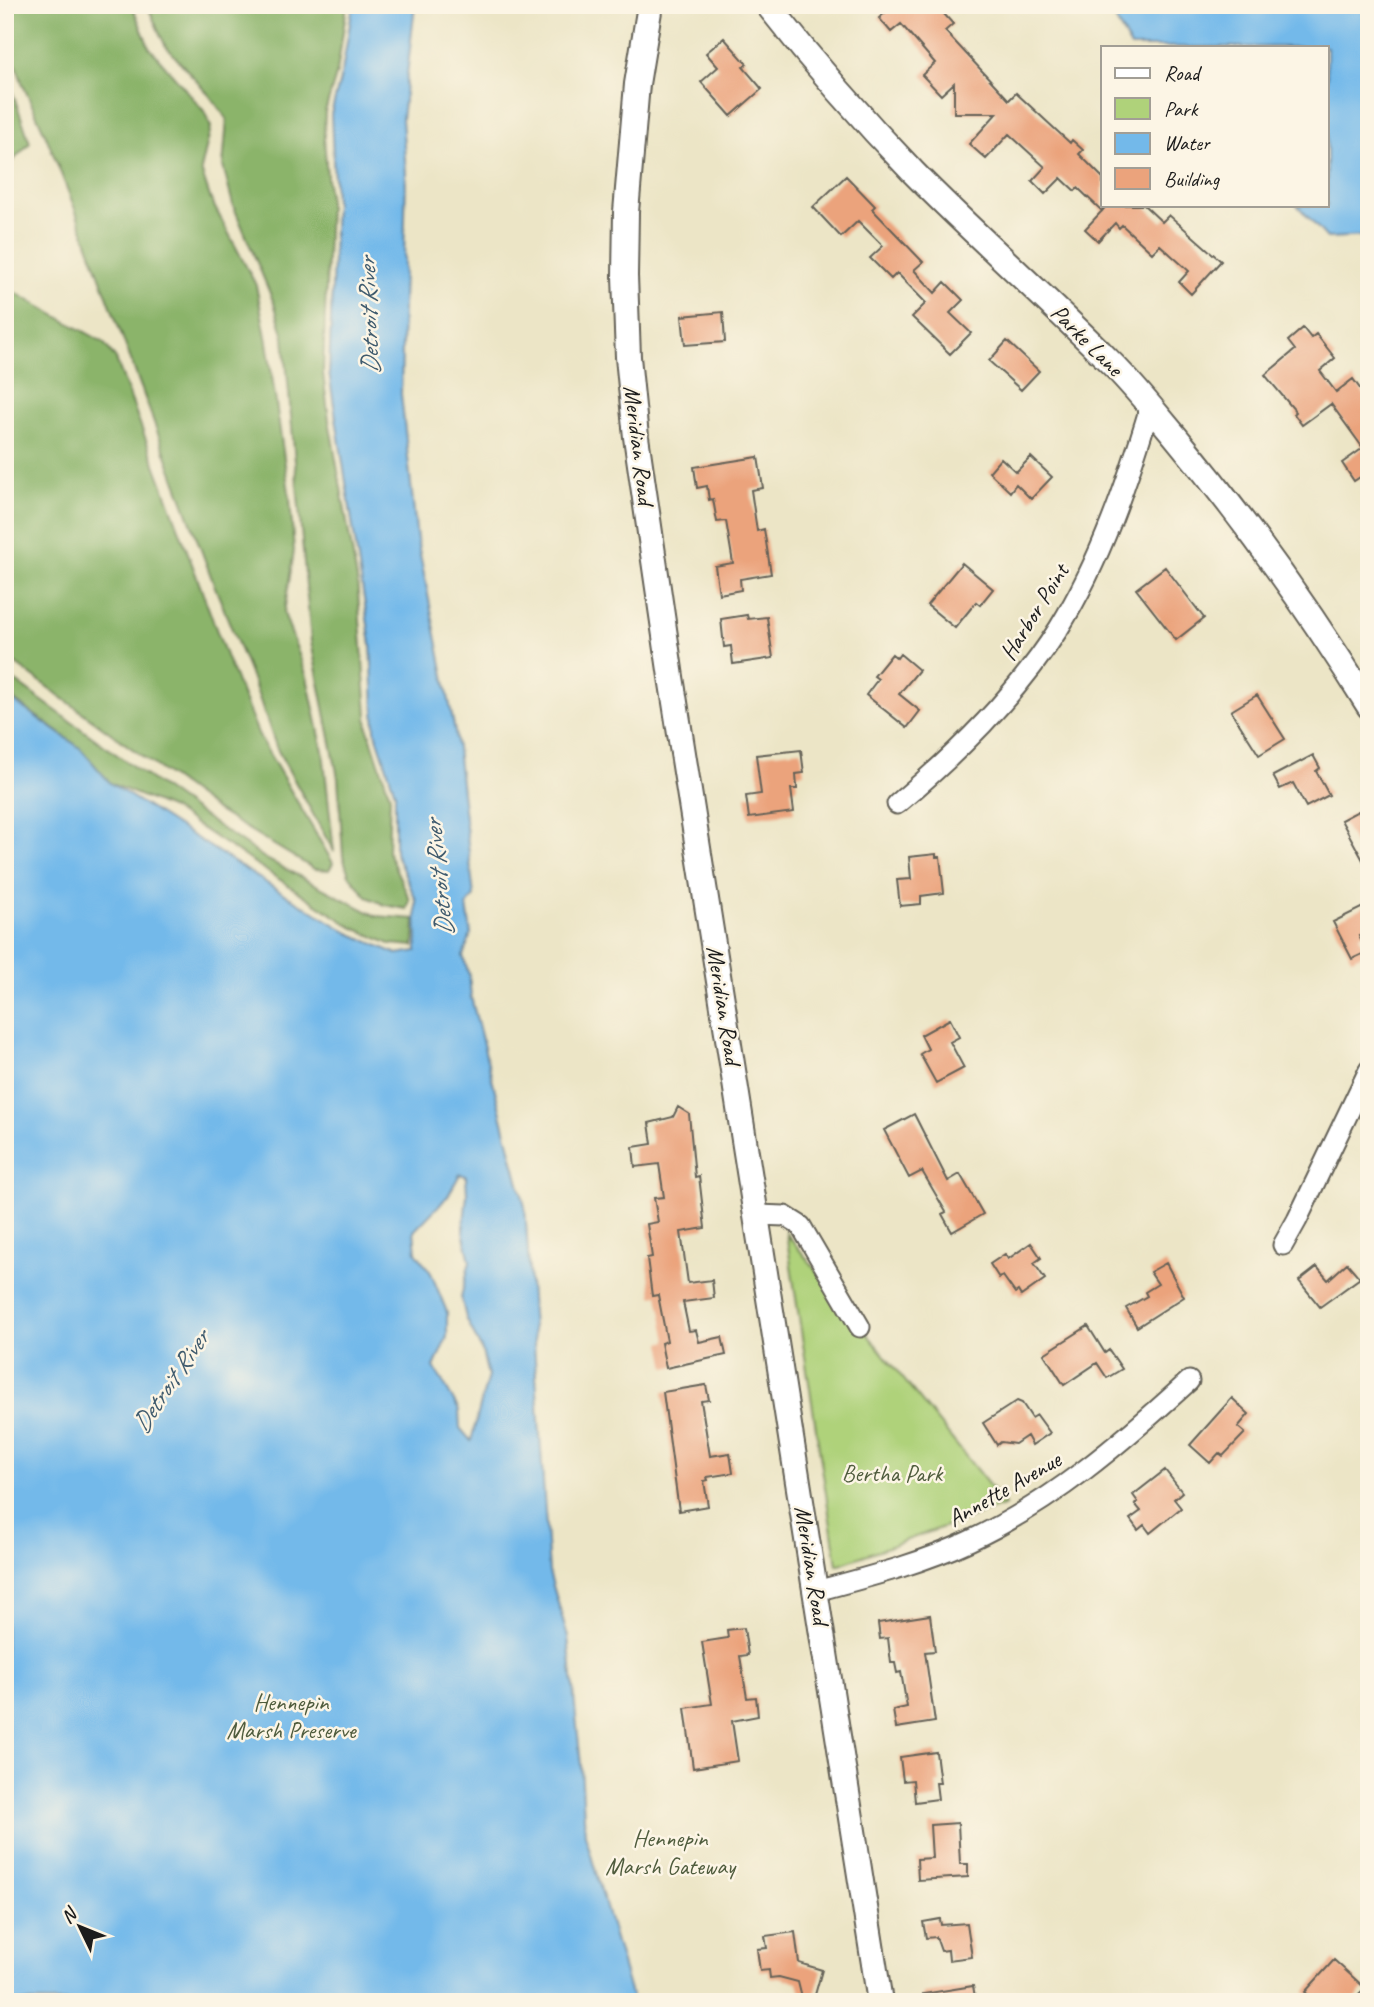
<svg xmlns="http://www.w3.org/2000/svg" width="1374" height="2007" font-family="Caveat,sans-serif">
<style>
.green{fill:#afd27a;stroke:#66774b;stroke-width:2}
.forest{fill:#8bb46a;stroke:#546843;stroke-width:2}
.water{fill:#73b9ea;stroke:#486a83;stroke-width:2;fill-rule:evenodd}
.building{fill:#eba37c}
.lines{fill:none;stroke-linecap:round;stroke-linejoin:round}
.minor-casing{stroke:#656258;stroke-width:23}
.tertiary-casing{stroke:#656258;stroke-width:28}
.minor{stroke:#fff;stroke-width:19}
.tertiary{stroke:#fff;stroke-width:24}
.labels{text-anchor:middle;stroke-width:5;stroke-linejoin:round;paint-order:stroke}
.street-label{font-size:24px;fill:#1c1c1c;stroke:#fcf5e5}
.park-label{font-size:24px;fill:#4f5c3d;stroke:#fcf5e5}
.water-label{font-size:26px;font-style:italic;fill:#3f5b6e;stroke:#fcf5e5}
</style>
<rect width="100%" height="100%" fill="#fcf5e5"/>
<filter id="ink" filterUnits="userSpaceOnUse"><feTurbulence type="fractalNoise" baseFrequency=".0143" numOctaves="2"/><feDisplacementMap in="SourceGraphic" scale="14" xChannelSelector="R" yChannelSelector="G"/><feConvolveMatrix kernelMatrix="1 2 1 2 8 2 1 2 1" color-interpolation-filters="sRGB"/></filter>
<filter id="wash" filterUnits="userSpaceOnUse"><feTurbulence type="fractalNoise" baseFrequency=".00686" numOctaves="4" result="noise"/><feDisplacementMap in="SourceGraphic" scale="28" xChannelSelector="R" yChannelSelector="G"/><feGaussianBlur stdDeviation="1.57" result="paint"/><feColorMatrix in="noise" values="0 0 0 0 0 0 0 0 0 0 0 0 0 0 0 0 0 1.4 0 .05"/><feComposite in="paint" operator="in"/></filter>
<g filter="url(#wash)">
<rect width="100%" height="100%" fill="#ece5c6"/>
<!-- green -->
<path class="green" d="M 786,1233 L 1005,1505 L 837,1565 Z"/>
<!-- forest -->
<path class="forest" d="M 5,5 L 132,5 L 149,47 L 204,111 L 211,127 L 201,170 L 211,200 L 256,285 L 267,342 L 290,499 L 294,551 L 284,613 L 307,677 L 323,751 L 334,852 L 277,749 L 256,689 L 213,582 L 75,209 L 46,136 L 23,85 L 5,33 Z
M 147,5 L 347,5 L 337,72 L 325,112 L 324,137 L 329,203 L 323,373 L 329,420 L 357,579 L 368,729 L 390,796 L 388,852 L 410,900 L 407,909 L 385,905 L 367,897 L 349,875 L 343,856 L 338,778 L 311,642 L 284,337 L 274,303 L 233,205 L 223,166 L 227,119 L 209,95 L 165,45 Z
M 5,70 L 30,143 L 5,169 Z
M 5,287 L 103,342 L 116,359 L 228,661 L 260,738 L 333,863 L 329,870 L 314,869 L 216,810 L 5,656 Z
M 5,674 L 177,798 L 266,859 L 376,916 L 415,919 L 414,946 L 390,944 L 352,927 L 172,809 L 110,783 L 80,748 L 5,693 Z"/>
<!-- water -->
<path class="water" d="M 353,5 L 415,5 L 402,119 L 406,173 L 401,394 L 417,539 L 455,731 L 474,896 L 467,905 L 471,934 L 463,956 L 469,975 L 471,997 L 525,1207 L 549,1572 L 568,1637 L 581,1765 L 585,1834 L 633,2002 L 5,2002 L 5,695 L 80,748 L 110,783 L 273,887 L 349,933 L 397,954 L 417,951 L 416,900 L 395,852 L 395,793 L 375,730 L 371,644 L 329,373 L 335,202 L 331,114 L 342,72 ZM 460,1174 L 466,1176 L 467,1195 L 463,1231 L 470,1261 L 461,1297 L 466,1318 L 482,1351 L 488,1376 L 471,1441 L 460,1428 L 459,1410 L 434,1367 L 447,1337 L 447,1312 L 431,1273 L 416,1252 L 414,1231 L 448,1196 Z
M 1107,5 L 1369,5 L 1369,236 L 1327,238 L 1297,205 L 1327,205 L 1327,47 L 1131,47 Z"/>
<g id="blocks">
<!-- building -->
<path class="building" d="M 894,5 L 936,5 L 953,24 L 945,31 L 1009,100 L 1016,93 L 1070,143 L 1072,140 L 1083,150 L 1079,154 L 1103,178 L 1103,210 L 1107,205 L 1144,205 L 1162,222 L 1169,215 L 1221,261 L 1191,294 L 1179,282 L 1189,271 L 1160,245 L 1152,253 L 1122,225 L 1119,228 L 1115,223 L 1098,241 L 1085,229 L 1102,211 L 1078,188 L 1075,191 L 1061,178 L 1045,194 L 1032,181 L 1045,167 L 1009,134 L 986,159 L 969,144 L 997,113 L 954,113 L 954,83 L 941,95 L 922,75 L 935,63 L 901,24 L 891,32 L 879,18 Z
M 724,38 L 747,64 L 743,67 L 762,89 L 731,116 L 701,82 L 718,67 L 706,53 Z
M 846,176 L 875,206 L 872,209 L 923,262 L 914,270 L 935,293 L 945,282 L 963,300 L 950,313 L 971,333 L 950,354 L 912,317 L 926,303 L 897,273 L 891,279 L 870,258 L 883,246 L 858,221 L 841,237 L 813,207 Z
M 723,312 L 725,342 L 685,345 L 682,316 Z
M 1303,328 L 1311,338 L 1316,334 L 1335,358 L 1320,371 L 1336,392 L 1353,379 L 1369,401 L 1369,471 L 1354,481 L 1342,463 L 1363,448 L 1331,404 L 1302,425 L 1294,414 L 1296,412 L 1265,375 L 1295,350 L 1288,341 Z
M 1007,341 L 1039,371 L 1021,390 L 989,361 Z
M 758,457 L 763,488 L 751,490 L 757,531 L 764,529 L 771,574 L 740,579 L 741,590 L 719,594 L 715,566 L 733,563 L 726,521 L 717,522 L 713,499 L 709,500 L 707,486 L 697,488 L 694,467 Z
M 1031,457 L 1052,477 L 1031,499 L 1016,484 L 1010,492 L 989,472 L 1001,458 L 1016,472 Z
M 962,563 L 993,589 L 980,605 L 976,602 L 955,628 L 927,605 Z
M 1165,567 L 1204,618 L 1176,640 L 1136,589 Z
M 747,615 L 748,619 L 767,617 L 773,658 L 733,664 L 731,646 L 724,647 L 721,619 Z
M 892,654 L 897,658 L 900,654 L 919,670 L 899,694 L 920,711 L 907,728 L 866,695 L 878,679 L 874,676 Z
M 1257,695 L 1285,739 L 1259,755 L 1231,711 Z
M 801,750 L 804,773 L 796,774 L 797,789 L 791,789 L 794,812 L 749,818 L 746,796 L 761,794 L 756,755 Z
M 1313,755 L 1320,768 L 1316,771 L 1329,795 L 1306,807 L 1293,783 L 1280,789 L 1273,776 Z
M 1358,811 L 1369,830 L 1369,871 L 1341,820 Z
M 936,854 L 936,857 L 940,857 L 944,893 L 921,896 L 921,904 L 900,906 L 897,880 L 911,879 L 909,857 Z
M 1369,904 L 1369,931 L 1359,936 L 1367,952 L 1352,959 L 1333,922 Z
M 950,1019 L 959,1037 L 950,1042 L 964,1068 L 936,1083 L 920,1054 L 928,1049 L 921,1035 Z
M 678,1107 L 689,1114 L 695,1177 L 699,1176 L 705,1228 L 681,1232 L 688,1283 L 712,1280 L 714,1298 L 683,1302 L 689,1331 L 696,1330 L 699,1342 L 722,1337 L 726,1355 L 666,1368 L 661,1343 L 667,1341 L 658,1295 L 652,1296 L 647,1258 L 652,1257 L 647,1224 L 658,1222 L 654,1198 L 664,1197 L 659,1164 L 635,1167 L 633,1147 L 652,1144 L 649,1123 L 673,1117 Z
M 914,1114 L 948,1181 L 960,1174 L 983,1214 L 952,1232 L 942,1214 L 946,1212 L 922,1171 L 909,1178 L 884,1130 Z
M 1031,1243 L 1041,1258 L 1034,1263 L 1045,1279 L 1021,1296 L 1018,1291 L 1015,1293 L 1003,1276 L 999,1278 L 990,1264 L 1005,1254 L 1008,1259 Z
M 1166,1263 L 1184,1297 L 1137,1327 L 1126,1308 L 1147,1296 L 1145,1292 L 1158,1284 L 1150,1272 Z
M 1347,1263 L 1360,1278 L 1320,1307 L 1299,1281 L 1317,1267 L 1328,1280 Z
M 1088,1326 L 1105,1353 L 1109,1350 L 1122,1369 L 1107,1378 L 1097,1363 L 1064,1385 L 1044,1354 Z
M 706,1385 L 709,1400 L 701,1401 L 710,1456 L 730,1453 L 733,1473 L 707,1477 L 708,1480 L 704,1481 L 708,1506 L 679,1511 L 663,1392 Z
M 1232,1398 L 1249,1414 L 1238,1427 L 1245,1433 L 1223,1456 L 1219,1453 L 1210,1463 L 1190,1445 Z
M 1017,1401 L 1022,1403 L 1032,1418 L 1037,1415 L 1050,1433 L 1032,1445 L 1027,1436 L 1015,1444 L 1001,1442 L 997,1445 L 983,1423 Z
M 1165,1470 L 1182,1492 L 1174,1499 L 1181,1508 L 1150,1533 L 1144,1525 L 1138,1530 L 1130,1519 L 1141,1511 L 1135,1504 L 1138,1502 L 1133,1495 Z
M 930,1615 L 935,1651 L 925,1652 L 935,1722 L 896,1728 L 893,1710 L 907,1707 L 901,1672 L 897,1673 L 895,1663 L 891,1663 L 888,1638 L 880,1639 L 878,1623 Z
M 744,1628 L 748,1655 L 740,1656 L 747,1698 L 756,1697 L 758,1716 L 732,1721 L 738,1761 L 693,1768 L 685,1708 L 712,1704 L 702,1642 L 728,1638 L 727,1630 Z
M 936,1752 L 940,1783 L 936,1783 L 938,1799 L 915,1802 L 913,1780 L 903,1781 L 900,1757 Z
M 958,1823 L 960,1864 L 968,1864 L 968,1877 L 918,1880 L 917,1859 L 932,1858 L 930,1825 Z
M 940,1919 L 941,1925 L 967,1923 L 972,1957 L 949,1960 L 948,1950 L 941,1951 L 936,1937 L 926,1938 L 923,1922 Z
M 795,1932 L 799,1963 L 822,1970 L 813,2002 L 803,2002 L 798,1982 L 779,1977 L 770,1978 L 769,1970 L 760,1971 L 757,1949 L 767,1948 L 765,1936 Z
M 1334,1960 L 1365,1988 L 1353,2002 L 1316,2002 L 1305,1992 Z
M 973,1986 L 976,2002 L 923,2002 L 923,1994 Z"/>
</g>
</g>
<g filter="url(#ink)">
<use href="#blocks" fill-opacity="0" stroke="#656258" stroke-width="2"/>
<g class="lines">
<defs>
<path id="minor" d="M 897,804 C 958,753 1016,696 1059,628 C 1101,560 1127,483 1150,407
M 757,1215 L 785,1216 L 801,1226 L 860,1327
M 1283,1245 L 1297,1220 L 1369,1070
M 816,1591 C 868,1577 920,1564 969,1541 C 1053,1502 1121,1443 1189,1381"/>
<path id="tertiary" d="M 650,5 L 637,84 L 626,212 L 625,276 L 628,357 L 636,437 L 671,677 L 880,2002
M 768,5 C 814,64 862,119 914,173 C 977,237 1045,296 1108,360 C 1132,383 1153,410 1175,436 C 1246,521 1310,611 1369,706"/>
</defs>
<!-- minor casing -->
<use href="#minor" class="minor-casing"/>
<!-- tertiary casing -->
<use href="#tertiary" class="tertiary-casing"/>
<!-- minor -->
<use href="#minor" class="minor"/>
<!-- tertiary -->
<use href="#tertiary" class="tertiary"/>
</g>
</g>
<g class="labels">
<!-- street labels -->
<g class="street-label">
<text transform="translate(1087 340) rotate(45)" y="8">Parke Lane</text>
<text transform="translate(639 445) rotate(83)" y="8">Meridian Road</text>
<text transform="translate(1034 612) rotate(-58)" y="8">Harbor Point</text>
<text transform="translate(724 1005) rotate(81)" y="8">Meridian Road</text>
<text transform="translate(1004 1489) rotate(-30)" y="8">Annette Avenue</text>
<text transform="translate(812 1565) rotate(81)" y="8">Meridian Road</text>
</g>
<!-- park labels -->
<g class="park-label">
<text x="892" y="1481">Bertha Park</text>
<text x="291" y="1710">Hennepin<tspan x="291" dy="28">Marsh Preserve</tspan></text>
<text x="670" y="1846">Hennepin<tspan x="670" dy="28">Marsh Gateway</tspan></text>
</g>
<!-- water labels -->
<g class="water-label">
<text transform="translate(368 316) rotate(-92)" y="9">Detroit River</text>
<text transform="translate(438 878) rotate(-96)" y="9">Detroit River</text>
<text transform="translate(170 1381) rotate(-56)" y="9">Detroit River</text>
</g>
</g>
<!-- margin -->
<rect width="1374" height="2007" fill="none" stroke="#fcf5e5" stroke-width="28"/>
<!-- legend -->
<rect x="1101" y="46" width="228" height="161" fill="#fcf5e5" stroke="#a29e95" stroke-width="2"/>
<rect x="1115" y="68" width="35" height="10" fill="#ffffff" stroke="#a29e95" stroke-width="2"/>
<text x="1164" y="80" font-size="21" fill="#1c1c1c">Road</text>
<rect x="1115" y="98" width="35" height="21" fill="#afd27a" stroke="#a29e95" stroke-width="2"/>
<text x="1164" y="116" font-size="21" fill="#1c1c1c">Park</text>
<rect x="1115" y="133" width="35" height="21" fill="#73b9ea" stroke="#a29e95" stroke-width="2"/>
<text x="1164" y="150" font-size="21" fill="#1c1c1c">Water</text>
<rect x="1115" y="168" width="35" height="21" fill="#eba37c" stroke="#a29e95" stroke-width="2"/>
<text x="1164" y="186" font-size="21" fill="#1c1c1c">Building</text>
<!-- north arrow -->
<g transform="translate(80 1927) rotate(313)" stroke="#fcf5e5" stroke-width="5" paint-order="stroke">
<path d="M0-5L12 26L0 18L-12 26Z" fill="#1c1c1c"/>
<text y="-10" font-size="19" font-weight="bold" text-anchor="middle" fill="#1c1c1c">N</text>
</g>
</svg>
